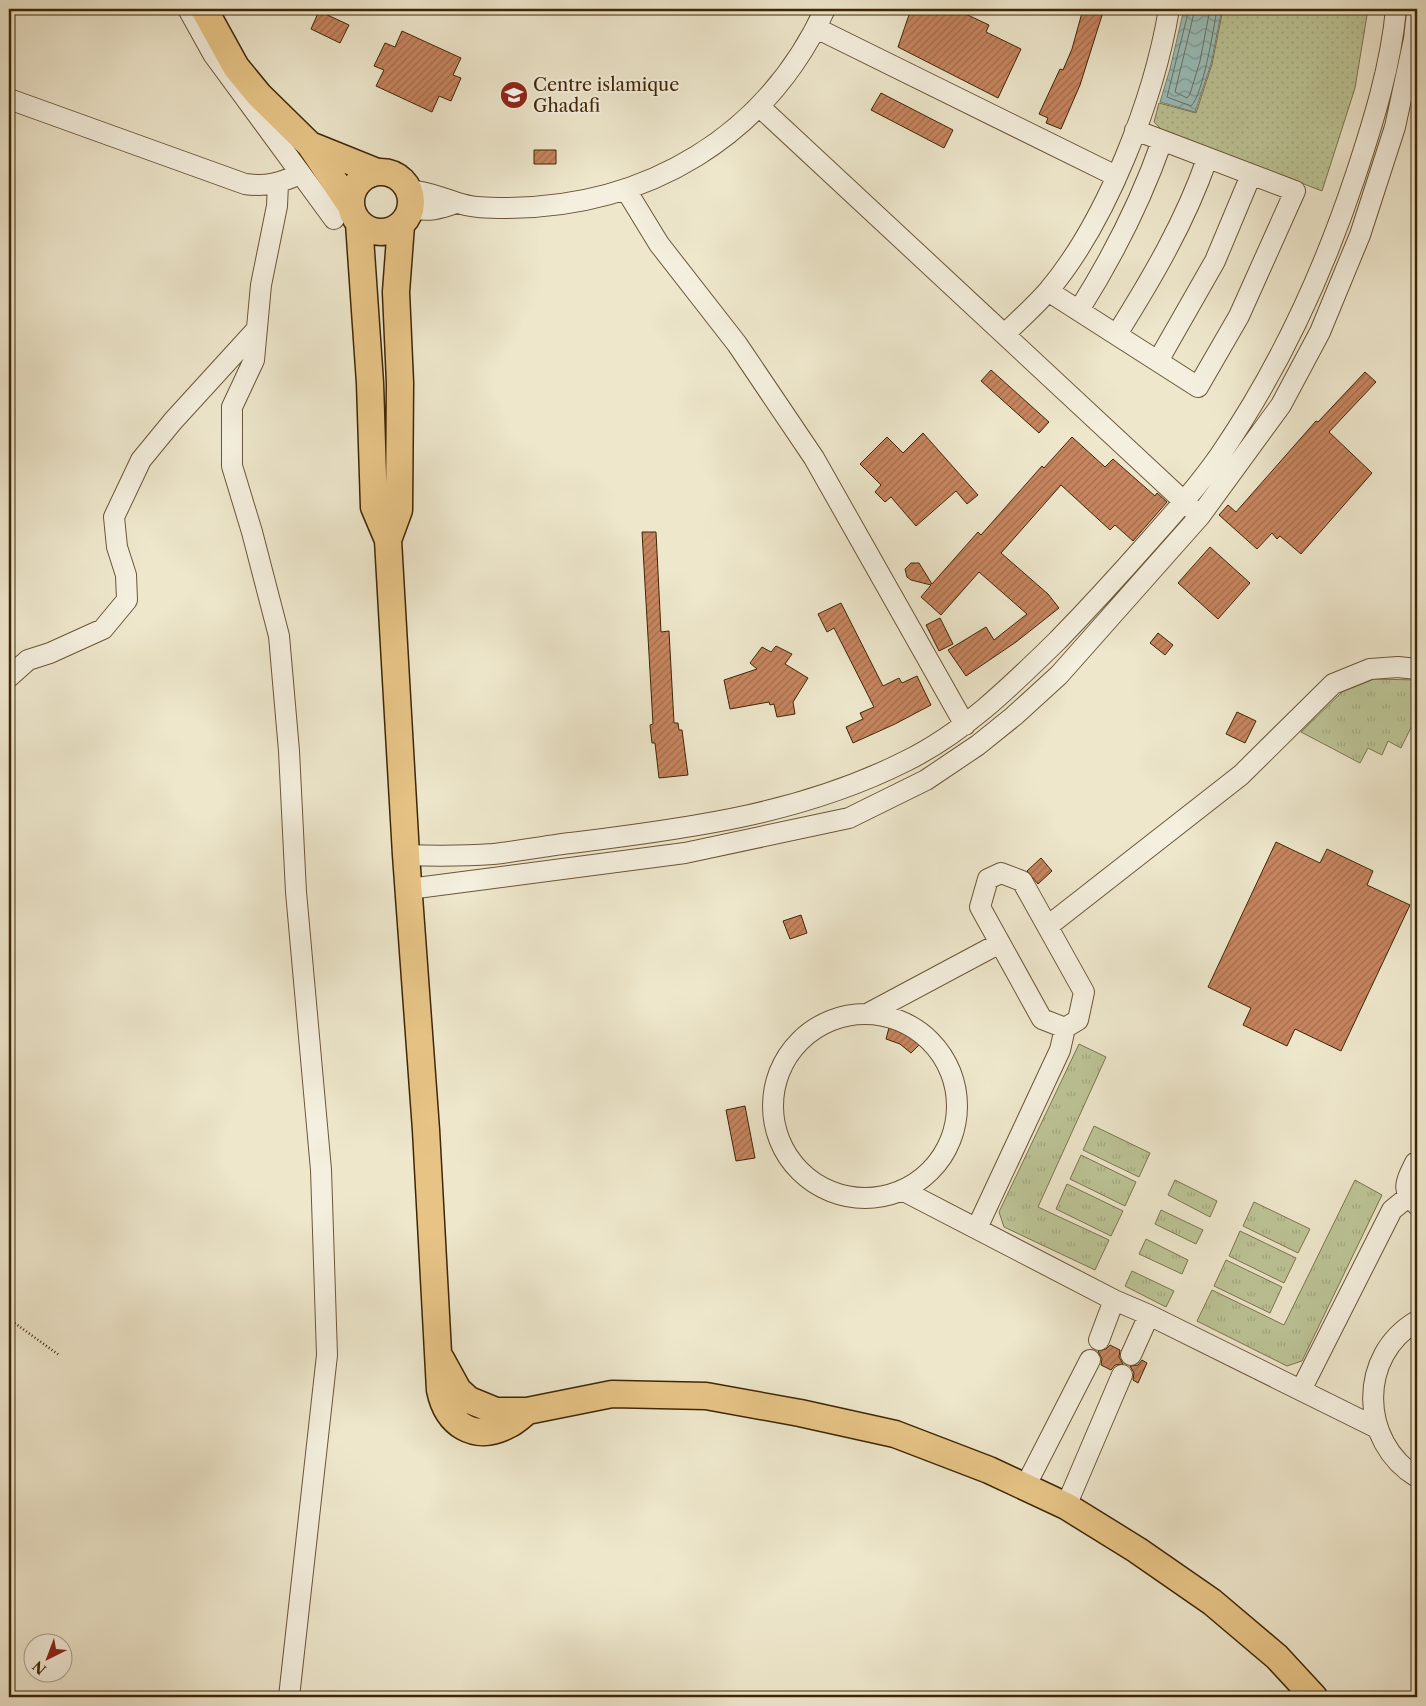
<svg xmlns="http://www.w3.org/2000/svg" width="1426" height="1706" font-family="'Libre Caslon Text',serif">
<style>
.grass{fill:url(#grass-tufts);stroke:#7e754e}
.garden{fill:url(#garden-dots);stroke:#7e754e}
.water{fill:url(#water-waves);stroke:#768273}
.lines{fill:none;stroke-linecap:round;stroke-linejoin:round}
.shore{stroke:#6c7260;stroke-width:1}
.building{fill:url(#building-hatch);stroke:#3f2605}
.minor-casing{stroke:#6b5637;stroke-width:22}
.major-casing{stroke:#3f2605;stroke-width:29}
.path{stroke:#3f2605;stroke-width:2.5;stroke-dasharray:1 2.5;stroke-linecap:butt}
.minor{stroke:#f4efde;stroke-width:20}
.major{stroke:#e7c486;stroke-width:26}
.labels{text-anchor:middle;stroke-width:4;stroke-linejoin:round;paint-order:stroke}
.poi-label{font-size:18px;fill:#3f2605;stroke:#f4efde;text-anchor:start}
</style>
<defs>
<pattern id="grass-tufts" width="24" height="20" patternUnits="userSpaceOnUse" patternTransform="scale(1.25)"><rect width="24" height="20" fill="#bcc496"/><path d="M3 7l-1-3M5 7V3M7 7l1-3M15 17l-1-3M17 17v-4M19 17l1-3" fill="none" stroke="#a3a880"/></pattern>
<pattern id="garden-dots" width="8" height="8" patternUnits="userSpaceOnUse" patternTransform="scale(1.25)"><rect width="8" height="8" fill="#bcc496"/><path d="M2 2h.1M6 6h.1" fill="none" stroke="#a3a880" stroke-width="1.8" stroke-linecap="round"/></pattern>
<pattern id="water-waves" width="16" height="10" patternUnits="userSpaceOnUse" patternTransform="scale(1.25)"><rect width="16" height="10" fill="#9abfbc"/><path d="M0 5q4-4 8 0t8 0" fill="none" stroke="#7f9b97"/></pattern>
<pattern id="building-hatch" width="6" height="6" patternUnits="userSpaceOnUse" patternTransform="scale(1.25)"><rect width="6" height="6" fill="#c7855f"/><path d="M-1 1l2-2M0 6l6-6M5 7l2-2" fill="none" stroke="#a36d4c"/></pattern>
</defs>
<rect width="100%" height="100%" fill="#eee7cc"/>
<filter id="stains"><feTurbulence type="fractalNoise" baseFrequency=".004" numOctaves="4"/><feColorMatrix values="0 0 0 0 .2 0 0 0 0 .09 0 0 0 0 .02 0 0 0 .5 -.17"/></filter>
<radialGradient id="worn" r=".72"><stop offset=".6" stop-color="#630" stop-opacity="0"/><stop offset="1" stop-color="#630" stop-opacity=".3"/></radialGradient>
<!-- grass -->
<path class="grass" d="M 1374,679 L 1417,680 L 1417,715 L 1401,748 L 1388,741 L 1382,755 L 1368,748 L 1360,763 L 1301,732 L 1342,692 Z
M 1079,1044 L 1106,1057 L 1038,1207 L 1109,1240 L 1095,1270 L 1004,1227 L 999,1212 Z
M 1094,1126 L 1150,1153 L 1139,1177 L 1083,1150 Z
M 1081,1155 L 1136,1182 L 1125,1206 L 1070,1179 Z
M 1175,1180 L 1217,1201 L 1210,1217 L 1168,1195 Z
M 1355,1180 L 1382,1195 L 1302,1361 L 1287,1366 L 1197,1321 L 1212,1290 L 1284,1325 Z
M 1067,1184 L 1123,1211 L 1111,1236 L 1056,1209 Z
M 1254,1202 L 1310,1229 L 1298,1253 L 1243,1226 Z
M 1161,1210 L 1203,1230 L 1196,1244 L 1155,1224 Z
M 1240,1231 L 1296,1258 L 1284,1283 L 1229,1256 Z
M 1146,1239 L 1188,1260 L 1182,1274 L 1139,1254 Z
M 1226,1260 L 1282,1287 L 1270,1313 L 1214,1286 Z
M 1132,1271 L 1174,1291 L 1166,1307 L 1125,1286 Z"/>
<!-- garden -->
<path class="garden" d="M 1223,9 L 1368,9 L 1355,88 L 1322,191 L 1161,129 L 1154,122 L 1159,103 L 1196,113 L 1212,64 Z"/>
<!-- water -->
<path class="water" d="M 1184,9 L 1222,9 L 1211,64 L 1195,112 L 1160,102 L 1170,69 Z"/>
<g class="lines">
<!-- shore -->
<path class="shore" d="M 1189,9 L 1167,97 L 1191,106 C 1203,95 1214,27 1217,9
M 1195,9 L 1175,92 L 1187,98 L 1190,94 L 1200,61 L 1210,9"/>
</g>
<!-- building -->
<path class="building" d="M 911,9 L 955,9 L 989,25 L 986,32 L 1021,49 L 998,98 L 898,47 Z
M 1083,9 L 1104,9 L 1080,85 L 1061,129 L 1046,123 L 1048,118 L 1039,114 L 1060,69 L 1063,70 L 1072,49 Z
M 319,11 L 349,25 L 340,43 L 311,29 Z
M 402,31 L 461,58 L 453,75 L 461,78 L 451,101 L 439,96 L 432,112 L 376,86 L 384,70 L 374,66 L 385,43 L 395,47 Z
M 881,93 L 953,130 L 944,148 L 871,110 Z
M 534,150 L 556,150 L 556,164 L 534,164 Z
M 991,370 L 1049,422 L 1039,433 L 981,381 Z
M 1365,372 L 1376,382 L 1329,432 L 1372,473 L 1301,554 L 1280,536 L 1277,539 L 1272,533 L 1257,549 L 1219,515 L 1228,505 L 1236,512 L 1316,421 L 1318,422 Z
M 923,433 L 978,495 L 967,504 L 956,491 L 916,526 L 891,497 L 885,502 L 875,492 L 881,485 L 860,464 L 887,437 L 903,453 Z
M 1072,437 L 1105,467 L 1113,459 L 1155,496 L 1157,493 L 1167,502 L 1133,541 L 1115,525 L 1110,530 L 1061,485 L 1001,553 L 1048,594 L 1059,608 L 1016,642 L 966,676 L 948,650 L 986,627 L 994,640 L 1027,614 L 979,572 L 941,615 L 921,597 L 931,585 L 911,580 L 907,577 L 905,569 L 911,563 L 919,563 L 932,584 L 978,532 L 981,535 L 1042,466 L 1044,468 Z
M 642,532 L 656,532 L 661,632 L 669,631 L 674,723 L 678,723 L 679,730 L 682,730 L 688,775 L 659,778 L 655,743 L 652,743 L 650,725 L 653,724 Z
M 1210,547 L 1250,583 L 1218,619 L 1178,583 Z
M 841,603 L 883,686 L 899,678 L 902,683 L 917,676 L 931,705 L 895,724 L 853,743 L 846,727 L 863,719 L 860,713 L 874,707 L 834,628 L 827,632 L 818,614 Z
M 940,618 L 953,644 L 939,651 L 926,625 Z
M 1158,633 L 1173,645 L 1165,655 L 1150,643 Z
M 776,646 L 792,654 L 785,664 L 808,678 L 793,702 L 795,714 L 777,717 L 774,704 L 770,705 L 769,702 L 730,709 L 724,680 L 757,669 L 750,663 L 762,647 L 771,652 Z
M 1237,712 L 1256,721 L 1245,743 L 1226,734 Z
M 1276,842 L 1320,863 L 1327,849 L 1373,871 L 1367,885 L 1410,905 L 1341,1051 L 1295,1029 L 1287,1046 L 1243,1025 L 1251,1008 L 1208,987 Z
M 1041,858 L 1052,871 L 1038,884 L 1027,871 Z
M 801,915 L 807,933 L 790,939 L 783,921 Z
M 890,1024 L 907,1031 L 922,1042 L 911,1053 L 900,1044 L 886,1039 Z
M 745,1106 L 755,1158 L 736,1161 L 726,1110 Z
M 1110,1345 L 1120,1350 L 1119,1357 L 1123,1364 L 1115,1365 L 1111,1370 L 1101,1365 L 1102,1359 L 1098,1351 L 1106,1349 Z
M 1142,1360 L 1147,1363 L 1138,1383 L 1133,1380 L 1134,1373 L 1130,1366 L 1138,1365 Z"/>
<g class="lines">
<defs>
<path id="minor" d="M 188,9 L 213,54 L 334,219
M 816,28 L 1116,176
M 9,99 L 245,184 C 267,187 280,183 300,174
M 760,107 L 1192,509
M 278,184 L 277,206 L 261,285 L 254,360 L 232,407 L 232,466 L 252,532 L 279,636 L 289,751 L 296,892 L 321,1170 L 327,1355 L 289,1697
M 408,190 C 426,191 439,197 455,202 C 471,208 490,208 507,208 C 647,207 766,137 825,9
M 626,190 L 659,244 L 737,344 L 814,458 L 965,725
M 410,208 C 428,212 440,209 456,203
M 1048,291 L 1198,387 L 1239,316 L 1295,191 L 1135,130
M 1079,310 C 1113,256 1141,201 1162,141
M 1005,334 C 1019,320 1035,306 1048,291 C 1107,221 1154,99 1169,9
M 1117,334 C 1152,278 1185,222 1207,159
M 1158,361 L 1215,261 L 1251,175
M 9,677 L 28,660 L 50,653 L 103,629 L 127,600 L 126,575 L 117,547 L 114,517 L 141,460 L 173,421 L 257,329
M 406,855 C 435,856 464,856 493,854 C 521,851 550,845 579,842 C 692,828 803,813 906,761 C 965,732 1012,685 1058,640 C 1090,607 1121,573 1151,539 C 1175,512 1199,485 1220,455 C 1279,369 1322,276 1355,177 C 1373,123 1391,65 1396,9
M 1001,873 L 1022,881 L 1084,992 L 1078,1020 L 1065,1028 L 1042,1019 L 980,907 L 988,879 Z
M 409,889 L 685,853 L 849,818 L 926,780 L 978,745 L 1014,716 L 1059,675 L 1200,516 L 1281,405 L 1320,332 L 1360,235 L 1395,127 L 1414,39 L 1417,13
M 1048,926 L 1241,775 L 1333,684 L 1370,669 L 1398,667 L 1417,669
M 867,1014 L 1000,943
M773 1106a92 92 0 1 1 184 0a92 92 0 1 1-184 0Z
M 1417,1163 L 1415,1163 C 1406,1182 1400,1190 1417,1205
M 902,1190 L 1114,1300 L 1149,1315 L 1377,1428
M 977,1228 L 1060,1050 L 1065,1028
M 1417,1321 C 1358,1355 1359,1442 1417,1477
M 1099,1340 L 1114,1300
M 1131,1355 L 1149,1315
M 1301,1390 L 1392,1210 L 1408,1197
M 1026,1485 L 1090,1360
M 1066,1506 L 1122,1375"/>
<path id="major" d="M 204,9 L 236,67 L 259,95 L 310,145 L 351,206
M 310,145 L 377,172
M351 202a30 30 0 1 1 60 0a30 30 0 1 1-60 0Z
M 359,223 L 370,383 L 374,507 L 388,540 L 406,855 L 426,1130 L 440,1390 C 447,1424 474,1443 508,1425 C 515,1422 521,1416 527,1411
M 388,540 L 399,510 L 400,383 L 396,292 L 401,225
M 441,1359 L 458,1390 L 469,1400 L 496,1411 L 527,1411 L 612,1394 L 706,1396 L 800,1413 L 895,1434 L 989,1470 L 1066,1506 L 1137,1550 L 1212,1602 L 1277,1657 L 1314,1697"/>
</defs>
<!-- minor casing -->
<use href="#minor" class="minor-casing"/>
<!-- major casing -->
<use href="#major" class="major-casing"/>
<!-- path -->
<path class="path" d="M 9,1319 L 59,1355"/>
<!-- minor -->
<use href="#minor" class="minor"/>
<!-- major -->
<use href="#major" class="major"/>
</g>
<!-- icons -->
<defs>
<symbol id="university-disc" viewBox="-11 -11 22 22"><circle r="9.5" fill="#8f2418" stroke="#f4efde"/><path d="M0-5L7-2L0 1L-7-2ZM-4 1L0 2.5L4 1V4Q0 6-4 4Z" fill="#fff"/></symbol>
</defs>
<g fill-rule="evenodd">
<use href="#university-disc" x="498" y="79" width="32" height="32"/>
</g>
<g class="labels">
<!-- poi labels -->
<g class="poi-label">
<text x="533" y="91">Centre islamique<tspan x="533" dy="21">Ghadafi</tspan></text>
</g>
</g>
<!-- margin -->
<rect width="1426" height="1706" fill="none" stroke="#eee7cc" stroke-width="30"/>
<rect x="10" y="10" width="1406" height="1686" fill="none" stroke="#3f2605" stroke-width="2.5"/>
<rect x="15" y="15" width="1396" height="1676" fill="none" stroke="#3f2605"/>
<!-- north arrow -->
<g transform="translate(48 1658) rotate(222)"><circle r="24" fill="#f4efde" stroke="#ac9f87"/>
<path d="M0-4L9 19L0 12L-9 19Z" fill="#8f2418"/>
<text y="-8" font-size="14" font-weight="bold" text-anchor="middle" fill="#3f2605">N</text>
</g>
<rect width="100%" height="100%" filter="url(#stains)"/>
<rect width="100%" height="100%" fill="url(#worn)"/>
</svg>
